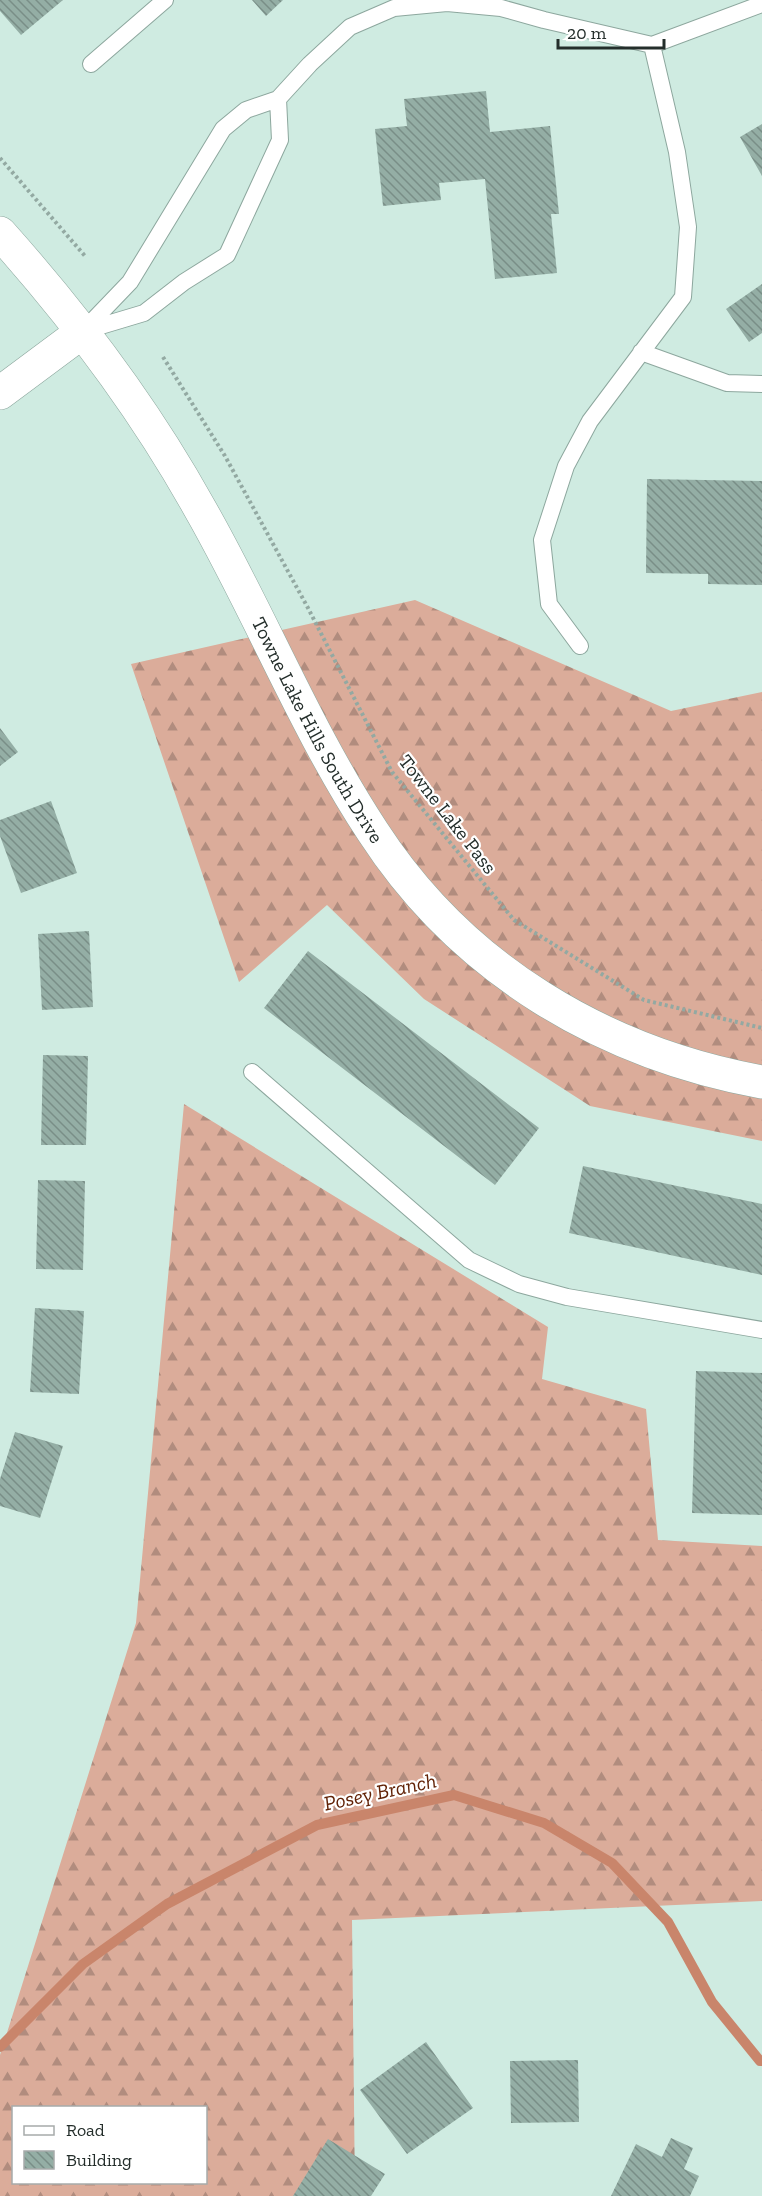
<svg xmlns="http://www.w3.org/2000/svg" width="762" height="2196" font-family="'Zilla Slab',serif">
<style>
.forest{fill:url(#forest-firs);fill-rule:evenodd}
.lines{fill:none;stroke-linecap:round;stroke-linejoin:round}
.stream{stroke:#c9856b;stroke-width:10}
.building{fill:url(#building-back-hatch)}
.service-casing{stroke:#8da79e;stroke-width:18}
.minor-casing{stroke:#8da79e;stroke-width:34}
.tertiary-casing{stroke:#8da79e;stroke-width:34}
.path{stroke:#93a9a2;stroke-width:4;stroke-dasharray:3 3;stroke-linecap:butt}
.service{stroke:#fff;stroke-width:16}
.minor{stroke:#fff;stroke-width:33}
.tertiary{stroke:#fff;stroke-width:33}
.labels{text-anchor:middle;stroke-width:4.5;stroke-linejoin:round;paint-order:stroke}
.street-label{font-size:20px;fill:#242e2b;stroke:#fff}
.water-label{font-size:21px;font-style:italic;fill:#612206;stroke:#fff}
</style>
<defs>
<pattern id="forest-firs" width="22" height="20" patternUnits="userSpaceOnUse" patternTransform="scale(1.5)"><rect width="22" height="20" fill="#dbac9a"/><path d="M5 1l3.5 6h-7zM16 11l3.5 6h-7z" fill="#b18c7e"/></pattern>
<pattern id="building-back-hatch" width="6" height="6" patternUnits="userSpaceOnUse" patternTransform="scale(1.5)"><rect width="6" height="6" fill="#94aea5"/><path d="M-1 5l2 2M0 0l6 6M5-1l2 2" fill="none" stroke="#798e87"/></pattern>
</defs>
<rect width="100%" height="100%" fill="#cfebe1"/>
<!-- forest -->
<path class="forest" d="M 415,600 L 671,711 L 762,692 L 762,1141 L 590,1106 L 424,999 L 327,905 L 239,982 L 131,664 Z
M 184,1104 L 548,1327 L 542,1379 L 646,1409 L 658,1540 L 762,1546 L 762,1901 L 352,1920 L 355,2196 L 0,2196 L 0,2055 L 136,1623 ZM 14,2108 L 206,2108 L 206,2182 L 14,2182 Z"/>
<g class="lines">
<!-- stream -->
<path class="stream" d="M 0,2047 L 83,1964 L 167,1904 L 317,1825 L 454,1795 L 544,1823 L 612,1863 L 668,1922 L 712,2002 L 760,2061 L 762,2061"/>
</g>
<!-- building -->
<path class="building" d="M 0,0 L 63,0 L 21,35 L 0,11 Z
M 252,0 L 283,0 L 266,16 Z
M 486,91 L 490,132 L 550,126 L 559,214 L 551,214 L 557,273 L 495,279 L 485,179 L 439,183 L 441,200 L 383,206 L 375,129 L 407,126 L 404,99 Z
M 762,124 L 762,176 L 740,137 Z
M 762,284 L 762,333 L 749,342 L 726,309 Z
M 647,479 L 762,481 L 762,585 L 708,584 L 708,574 L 646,573 Z
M 0,728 L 18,752 L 0,766 Z
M 51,801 L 77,873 L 21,893 L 0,836 L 0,820 Z
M 89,931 L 93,1007 L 42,1010 L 38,934 Z
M 308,951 L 539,1128 L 495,1185 L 264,1008 Z
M 43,1055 L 88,1056 L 86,1145 L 41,1145 Z
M 583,1166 L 762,1204 L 762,1275 L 569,1233 Z
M 38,1180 L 85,1181 L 83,1270 L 36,1269 Z
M 35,1308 L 84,1311 L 79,1394 L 30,1392 Z
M 696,1371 L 762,1373 L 762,1515 L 692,1513 Z
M 15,1432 L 63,1446 L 40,1518 L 0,1506 L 0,1479 Z
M 426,2042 L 473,2108 L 407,2154 L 360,2090 Z
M 578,2060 L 579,2122 L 511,2123 L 510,2061 Z
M 671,2138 L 693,2148 L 684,2169 L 699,2176 L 690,2196 L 611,2196 L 636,2144 L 662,2157 Z
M 328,2139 L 385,2174 L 371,2196 L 293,2196 Z"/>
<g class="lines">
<defs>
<path id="service" d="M 91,64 L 165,0
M 84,331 L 144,313 L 184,282 L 227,255 L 280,140 L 278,99
M 82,332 L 130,282 L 223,129 L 246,110 L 278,99 L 310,64 L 350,27 L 394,8 L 447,3 L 501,8 L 544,20 L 652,45 L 762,4
M 641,352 L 727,383 L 762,384
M 580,646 L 549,604 L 542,540 L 566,466 L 590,421 L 683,297 L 688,227 L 677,152 L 652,45
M 252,1072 L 469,1260 L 519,1284 L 567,1297 L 762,1330"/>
<path id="minor" d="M 0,393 L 82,332"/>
<g id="tertiary">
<path id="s1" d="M 0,233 C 75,317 144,408 199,507 C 260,613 305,729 373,832 C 462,969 603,1053 762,1082"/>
</g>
</defs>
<!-- service casing -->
<use href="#service" class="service-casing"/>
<!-- minor casing -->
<use href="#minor" class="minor-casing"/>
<!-- tertiary casing -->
<use href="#tertiary" class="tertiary-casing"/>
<!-- path -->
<path class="path" d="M 0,158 L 85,256
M 163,357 L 225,456 L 308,608 L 392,772 L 514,920 L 644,1000 L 762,1028"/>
<!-- service -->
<use href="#service" class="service"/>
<!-- minor -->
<use href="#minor" class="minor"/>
<!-- tertiary -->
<use href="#tertiary" class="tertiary"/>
</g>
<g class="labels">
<!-- street labels -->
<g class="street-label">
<text dy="7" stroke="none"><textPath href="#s1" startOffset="592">Towne Lake Hills South Drive</textPath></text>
<text transform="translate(448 814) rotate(52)" y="7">Towne Lake Pass</text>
</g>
<!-- water labels -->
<g class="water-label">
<text transform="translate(380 1792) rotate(-12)" y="7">Posey Branch</text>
</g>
</g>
<!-- legend -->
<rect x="12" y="2106" width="195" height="78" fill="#ffffff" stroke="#a7abaa" stroke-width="1.5"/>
<rect x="24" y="2126" width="30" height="9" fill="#ffffff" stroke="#a7abaa" stroke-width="1.5"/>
<text x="66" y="2136" font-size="18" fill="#242e2b">Road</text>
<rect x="24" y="2151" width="30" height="18" fill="url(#building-back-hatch)" stroke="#a7abaa" stroke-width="1.5"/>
<text x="66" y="2166" font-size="18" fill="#242e2b">Building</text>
<!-- scale -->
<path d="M558 39v9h106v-9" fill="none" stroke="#242e2b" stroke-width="3"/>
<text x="567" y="39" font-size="18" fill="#242e2b" stroke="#ffffff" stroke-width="4.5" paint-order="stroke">20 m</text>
</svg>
